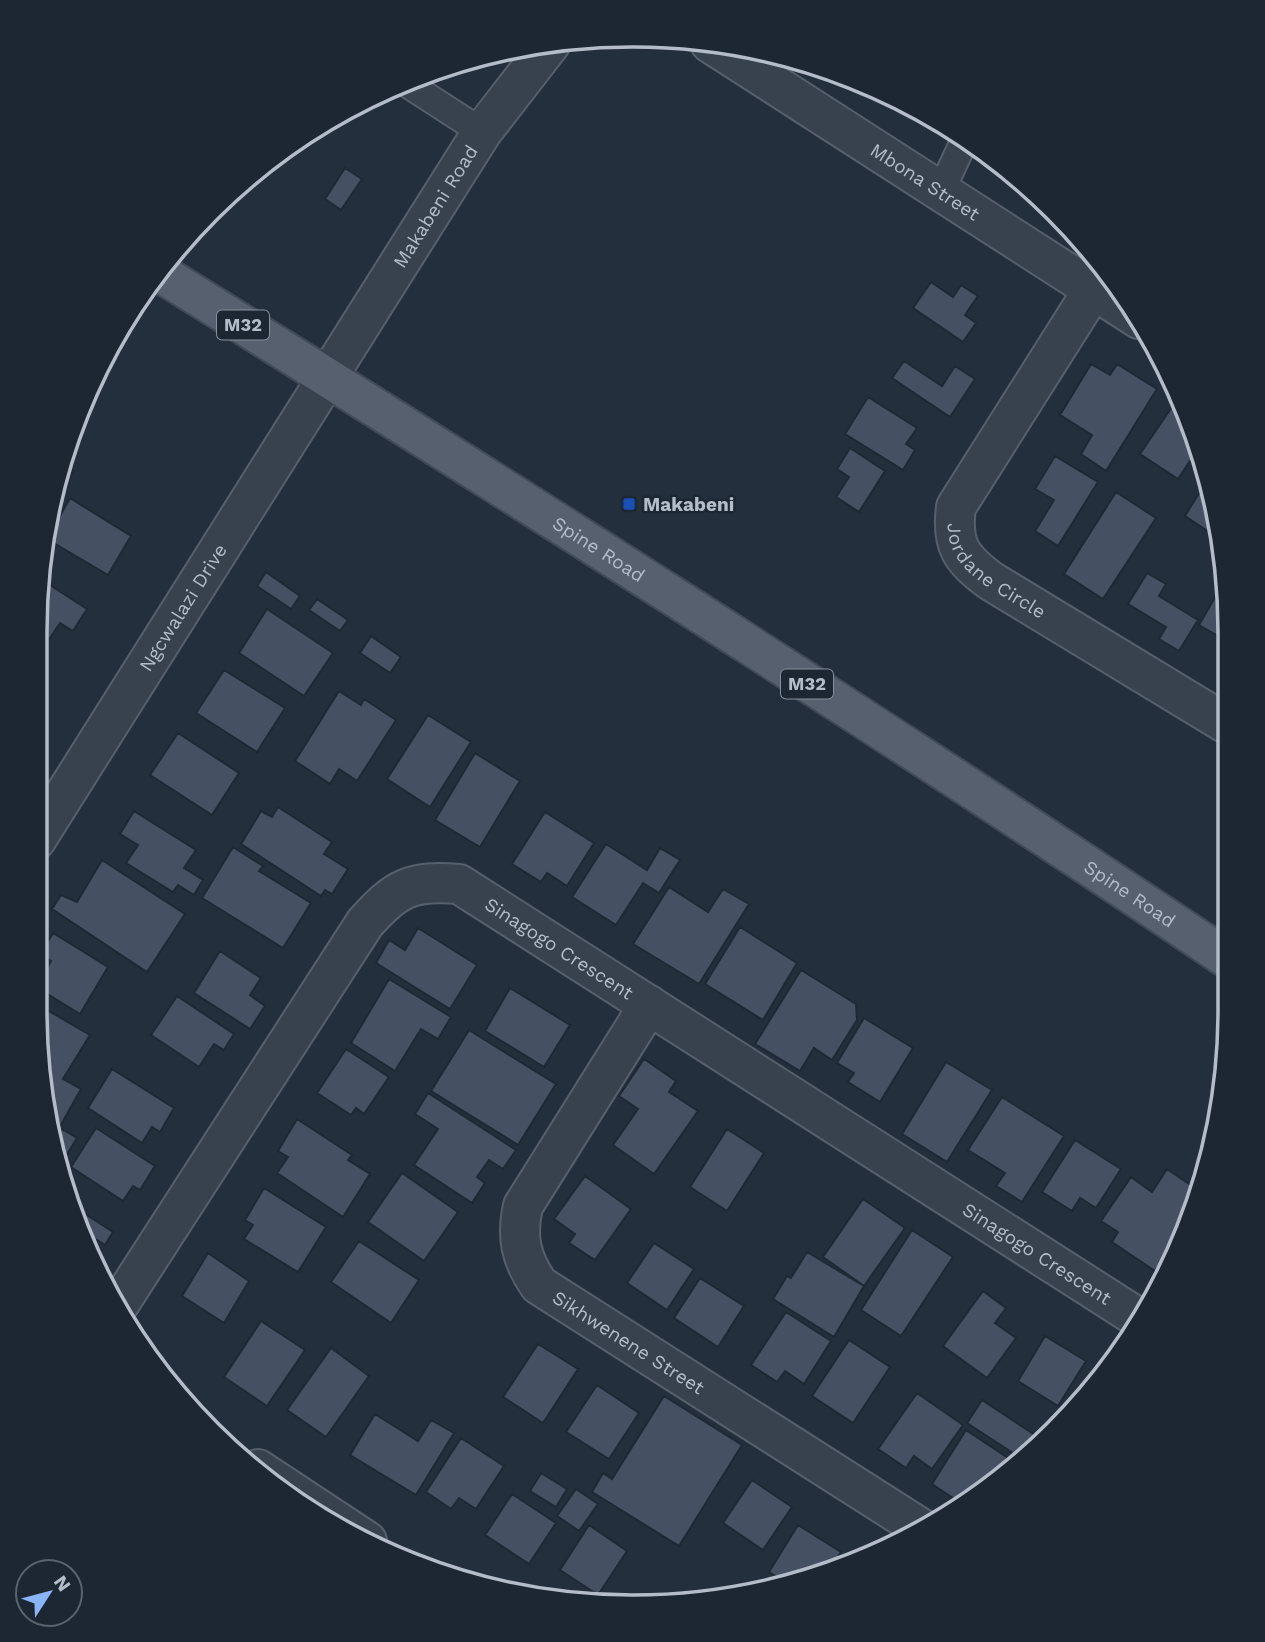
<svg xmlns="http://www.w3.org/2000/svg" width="1265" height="1642" font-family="'Work Sans',sans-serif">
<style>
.building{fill:#455162;stroke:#1f2835;stroke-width:2}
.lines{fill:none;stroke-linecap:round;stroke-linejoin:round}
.lane-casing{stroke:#565f6c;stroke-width:30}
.street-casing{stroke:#565f6c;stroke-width:42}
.primary-casing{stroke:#414a57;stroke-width:42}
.lane{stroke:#38414e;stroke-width:26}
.street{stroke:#38414e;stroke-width:38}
.primary{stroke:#56606e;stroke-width:38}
.transit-dot{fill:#1a4fb4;stroke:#1d2633;stroke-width:2.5}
.labels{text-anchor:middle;stroke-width:5;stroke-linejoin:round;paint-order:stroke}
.shield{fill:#1d2633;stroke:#878f9c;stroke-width:2}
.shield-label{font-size:18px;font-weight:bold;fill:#b4bcc9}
.street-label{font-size:19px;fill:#b4bcc9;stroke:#1d2633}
.poi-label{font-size:19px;font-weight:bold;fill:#b4bcc9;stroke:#1d2633;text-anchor:start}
.rim{fill:none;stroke:#b4bcc9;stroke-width:3.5}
</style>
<rect width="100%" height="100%" fill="#242f3e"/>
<!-- building -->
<path class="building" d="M 345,168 L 362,179 L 341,210 L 325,199 Z
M 1019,180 L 1055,210 L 1062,219 L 1060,222 L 1013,190 Z
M 931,282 L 953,297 L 961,285 L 978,296 L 965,315 L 976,323 L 963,342 L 913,308 Z
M 904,361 L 942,386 L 955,366 L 975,379 L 950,417 L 892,378 Z
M 1091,364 L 1110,375 L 1117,364 L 1157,389 L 1106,471 L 1081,454 L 1092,435 L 1060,415 Z
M 868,397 L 917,428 L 906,444 L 915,450 L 903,470 L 845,434 Z
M 1176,401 L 1180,404 L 1198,440 L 1205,472 L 1190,461 L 1178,479 L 1140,454 Z
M 850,448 L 885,471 L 859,512 L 836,497 L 849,477 L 837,469 Z
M 1055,456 L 1098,482 L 1058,546 L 1035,531 L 1054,500 L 1035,489 Z
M 62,464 L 73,471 L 55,498 Z
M 1207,480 L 1221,540 L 1185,516 Z
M 1116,492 L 1156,518 L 1103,599 L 1064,574 Z
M 70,498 L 131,536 L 108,575 L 47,539 Z
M 266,572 L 300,596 L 291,609 L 257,586 Z
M 1147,573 L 1166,584 L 1159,596 L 1198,620 L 1179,651 L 1159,639 L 1166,627 L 1128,604 Z
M 39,578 L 87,609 L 73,631 L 60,623 L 48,641 L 36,634 Z
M 1225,580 L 1225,640 L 1199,625 Z
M 317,599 L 348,620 L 340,631 L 309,610 Z
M 267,609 L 333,653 L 304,696 L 239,653 Z
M 371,636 L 401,657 L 390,673 L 360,653 Z
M 224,670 L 285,708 L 257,752 L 196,713 Z
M 339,691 L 361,705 L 364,699 L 396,720 L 357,781 L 339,769 L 330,784 L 295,761 Z
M 428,715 L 471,742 L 430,807 L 387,779 Z
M 178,733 L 239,773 L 212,815 L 150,775 Z
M 475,753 L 520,781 L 480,847 L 435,820 Z
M 278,807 L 332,842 L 324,854 L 348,869 L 332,894 L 325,890 L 321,896 L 241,844 L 261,811 L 272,817 Z
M 134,811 L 196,850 L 184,868 L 203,880 L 194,895 L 178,885 L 173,892 L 126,863 L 138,845 L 120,834 Z
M 545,812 L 594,843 L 567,886 L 547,873 L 541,882 L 512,864 Z
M 606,844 L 647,870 L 660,848 L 680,860 L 659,893 L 643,883 L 616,925 L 572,897 Z
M 233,847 L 263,866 L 259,871 L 311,903 L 283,948 L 202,898 Z
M 102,860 L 185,914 L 147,972 L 52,909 L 61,895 L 77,902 Z
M 669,887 L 708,912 L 723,889 L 749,904 L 699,984 L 633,944 Z
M 740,927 L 797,963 L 763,1020 L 705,984 Z
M 418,928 L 477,965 L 450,1009 L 376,963 L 389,940 L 405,950 Z
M 53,933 L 108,967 L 80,1014 L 36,987 L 51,961 L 40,954 Z
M 220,951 L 261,978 L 250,995 L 265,1006 L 250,1029 L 194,993 Z
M 801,970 L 856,1004 L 857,1020 L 832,1060 L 814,1048 L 800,1071 L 755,1044 Z
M 389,979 L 451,1017 L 438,1039 L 421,1029 L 395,1071 L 351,1043 Z
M 510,988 L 570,1025 L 544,1067 L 485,1031 Z
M 177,996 L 234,1034 L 224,1050 L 214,1044 L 199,1067 L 151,1035 Z
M 35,1003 L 90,1035 L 63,1079 L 81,1089 L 57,1132 L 51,1129 Z
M 864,1018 L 913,1048 L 880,1102 L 848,1082 L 854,1073 L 837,1063 Z
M 469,1030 L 556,1084 L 518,1145 L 431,1091 Z
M 346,1049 L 389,1077 L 364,1114 L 356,1108 L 351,1115 L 317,1093 Z
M 644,1059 L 676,1081 L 669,1092 L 698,1111 L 654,1174 L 613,1145 L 638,1109 L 619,1096 Z
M 946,1062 L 992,1090 L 947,1162 L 902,1134 Z
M 112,1069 L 174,1108 L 160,1132 L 152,1127 L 142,1143 L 88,1108 Z
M 428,1093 L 516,1150 L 503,1169 L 489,1160 L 477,1177 L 485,1183 L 472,1203 L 414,1165 L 438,1129 L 415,1114 Z
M 1002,1097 L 1064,1136 L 1022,1202 L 996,1186 L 1005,1173 L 968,1150 Z
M 297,1119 L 352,1155 L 348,1160 L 370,1174 L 343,1217 L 277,1173 L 288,1157 L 278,1151 Z
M 96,1128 L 155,1166 L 140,1190 L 133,1186 L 123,1201 L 71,1167 Z
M 62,1129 L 77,1138 L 63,1161 L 54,1156 L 53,1143 Z
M 727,1129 L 764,1153 L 727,1211 L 690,1187 Z
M 1075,1140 L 1121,1169 L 1096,1208 L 1080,1198 L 1072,1211 L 1042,1192 Z
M 1167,1169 L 1201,1192 L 1190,1219 L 1155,1271 L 1112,1242 L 1118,1232 L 1101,1221 L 1131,1177 L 1152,1192 Z
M 402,1173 L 458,1212 L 424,1261 L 368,1222 Z
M 585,1176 L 631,1209 L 595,1260 L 569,1243 L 575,1234 L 554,1219 Z
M 264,1188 L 326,1227 L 298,1272 L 244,1239 L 253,1225 L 245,1220 Z
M 863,1199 L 905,1228 L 864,1286 L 823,1257 Z
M 73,1206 L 113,1232 L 105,1245 L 97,1240 L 91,1250 Z
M 912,1230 L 953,1257 L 901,1336 L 861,1310 Z
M 359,1241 L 419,1280 L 391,1323 L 331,1282 Z
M 654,1243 L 694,1269 L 667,1310 L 627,1283 Z
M 807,1252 L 864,1286 L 834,1337 L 773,1299 L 787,1276 L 791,1278 Z
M 208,1253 L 249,1281 L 224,1323 L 182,1296 Z
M 700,1278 L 744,1306 L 718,1347 L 674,1318 Z
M 983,1291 L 1006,1308 L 995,1323 L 1016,1338 L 987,1378 L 943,1346 Z
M 786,1312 L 831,1341 L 804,1384 L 785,1371 L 777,1382 L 751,1365 Z
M 261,1321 L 305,1350 L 267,1406 L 224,1377 Z
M 1045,1336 L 1086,1361 L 1058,1406 L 1018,1381 Z
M 849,1340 L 890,1367 L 853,1423 L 812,1396 Z
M 538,1344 L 578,1369 L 543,1423 L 503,1397 Z
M 331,1348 L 369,1376 L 326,1437 L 287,1410 Z
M 597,1385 L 639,1413 L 609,1459 L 566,1432 Z
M 917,1393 L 963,1425 L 932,1469 L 914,1456 L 906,1468 L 878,1449 Z
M 664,1396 L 742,1445 L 679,1546 L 592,1492 L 603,1473 L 612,1479 Z
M 982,1400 L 1041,1439 L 1035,1448 L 1022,1459 L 967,1423 Z
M 375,1414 L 418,1441 L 431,1420 L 454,1433 L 416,1495 L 350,1455 Z
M 966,1430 L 1017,1464 L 965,1506 L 932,1484 Z
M 461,1438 L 504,1466 L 476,1509 L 459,1498 L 451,1509 L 426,1492 Z
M 541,1473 L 567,1489 L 556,1507 L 530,1491 Z
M 752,1480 L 792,1507 L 763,1550 L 723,1523 Z
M 576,1489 L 598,1504 L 579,1531 L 557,1516 Z
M 512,1494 L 556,1523 L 529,1564 L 485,1535 Z
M 589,1525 L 627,1551 L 598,1595 L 560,1570 Z
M 798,1525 L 841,1552 L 832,1566 L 790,1585 L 769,1572 Z"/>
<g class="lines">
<defs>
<path id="lane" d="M 403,81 L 482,132
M 940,193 L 966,137"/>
<g id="street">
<path id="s1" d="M 710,43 L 1139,319"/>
<path id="s2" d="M 1105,271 L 956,507 C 951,545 961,559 991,581 L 1225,723"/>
<path id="s3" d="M 36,840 L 482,132 L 551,43"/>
<path id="s4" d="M 649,1005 L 523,1206 C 516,1237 521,1259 539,1285 L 919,1527"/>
<path id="s5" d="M 116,1309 L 365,923 C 396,888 411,880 459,884 L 1140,1319"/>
<path d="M 258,1469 L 367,1541"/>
</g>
<g id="primary">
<path id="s6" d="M 157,271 C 516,495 874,721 1225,957"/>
</g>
</defs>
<!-- lane casing -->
<use href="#lane" class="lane-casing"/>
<!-- street casing -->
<use href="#street" class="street-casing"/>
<!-- primary casing -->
<use href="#primary" class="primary-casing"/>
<!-- lane -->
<use href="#lane" class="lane"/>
<!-- street -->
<use href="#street" class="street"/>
<!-- primary -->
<use href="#primary" class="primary"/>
</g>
<!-- markers -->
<rect class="transit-dot" x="622" y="497" width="14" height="14" rx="3.5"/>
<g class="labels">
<!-- shield labels -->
<g class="shield">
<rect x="217" y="310.5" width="52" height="29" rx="5"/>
<rect x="781" y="669.5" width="52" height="29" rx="5"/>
</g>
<g class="shield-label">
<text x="243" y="331">M32</text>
<text x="807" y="690">M32</text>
</g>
<!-- street labels -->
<g class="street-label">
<text dy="7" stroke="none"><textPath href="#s1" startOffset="256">Mbona Street</textPath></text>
<text dy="7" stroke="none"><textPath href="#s3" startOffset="749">Makabeni Road</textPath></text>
<text dy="7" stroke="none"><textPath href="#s6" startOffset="522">Spine Road</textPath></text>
<text dy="7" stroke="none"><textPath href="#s2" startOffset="362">Jordane Circle</textPath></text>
<text dy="7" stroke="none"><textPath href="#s3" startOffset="275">Ngcwalazi Drive</textPath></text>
<text dy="7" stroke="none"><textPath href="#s6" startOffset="1155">Spine Road</textPath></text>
<text dy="7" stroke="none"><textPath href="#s5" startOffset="686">Sinagogo Crescent</textPath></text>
<text dy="7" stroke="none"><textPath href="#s5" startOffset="1253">Sinagogo Crescent</textPath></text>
<text dy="7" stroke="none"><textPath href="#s4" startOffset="427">Sikhwenene Street</textPath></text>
</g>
<!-- poi labels -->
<g class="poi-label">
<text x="643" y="511">Makabeni</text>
</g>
</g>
<!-- crop -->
<path d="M0 0H1265V1642H0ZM632 47H633A585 585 0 0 1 1218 632V1010A585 585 0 0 1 633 1595H632A585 585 0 0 1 47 1010V632A585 585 0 0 1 632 47Z" fill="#1d2633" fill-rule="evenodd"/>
<path class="rim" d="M632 47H633A585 585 0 0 1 1218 632V1010A585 585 0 0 1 633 1595H632A585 585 0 0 1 47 1010V632A585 585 0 0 1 632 47Z"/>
<!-- north arrow -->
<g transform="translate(49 1593) rotate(54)"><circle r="33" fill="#1d2633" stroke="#59626f" stroke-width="2"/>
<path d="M0-5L12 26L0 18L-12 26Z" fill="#8ab4f8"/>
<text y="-10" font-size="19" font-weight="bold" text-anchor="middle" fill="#b4bcc9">N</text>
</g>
</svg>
